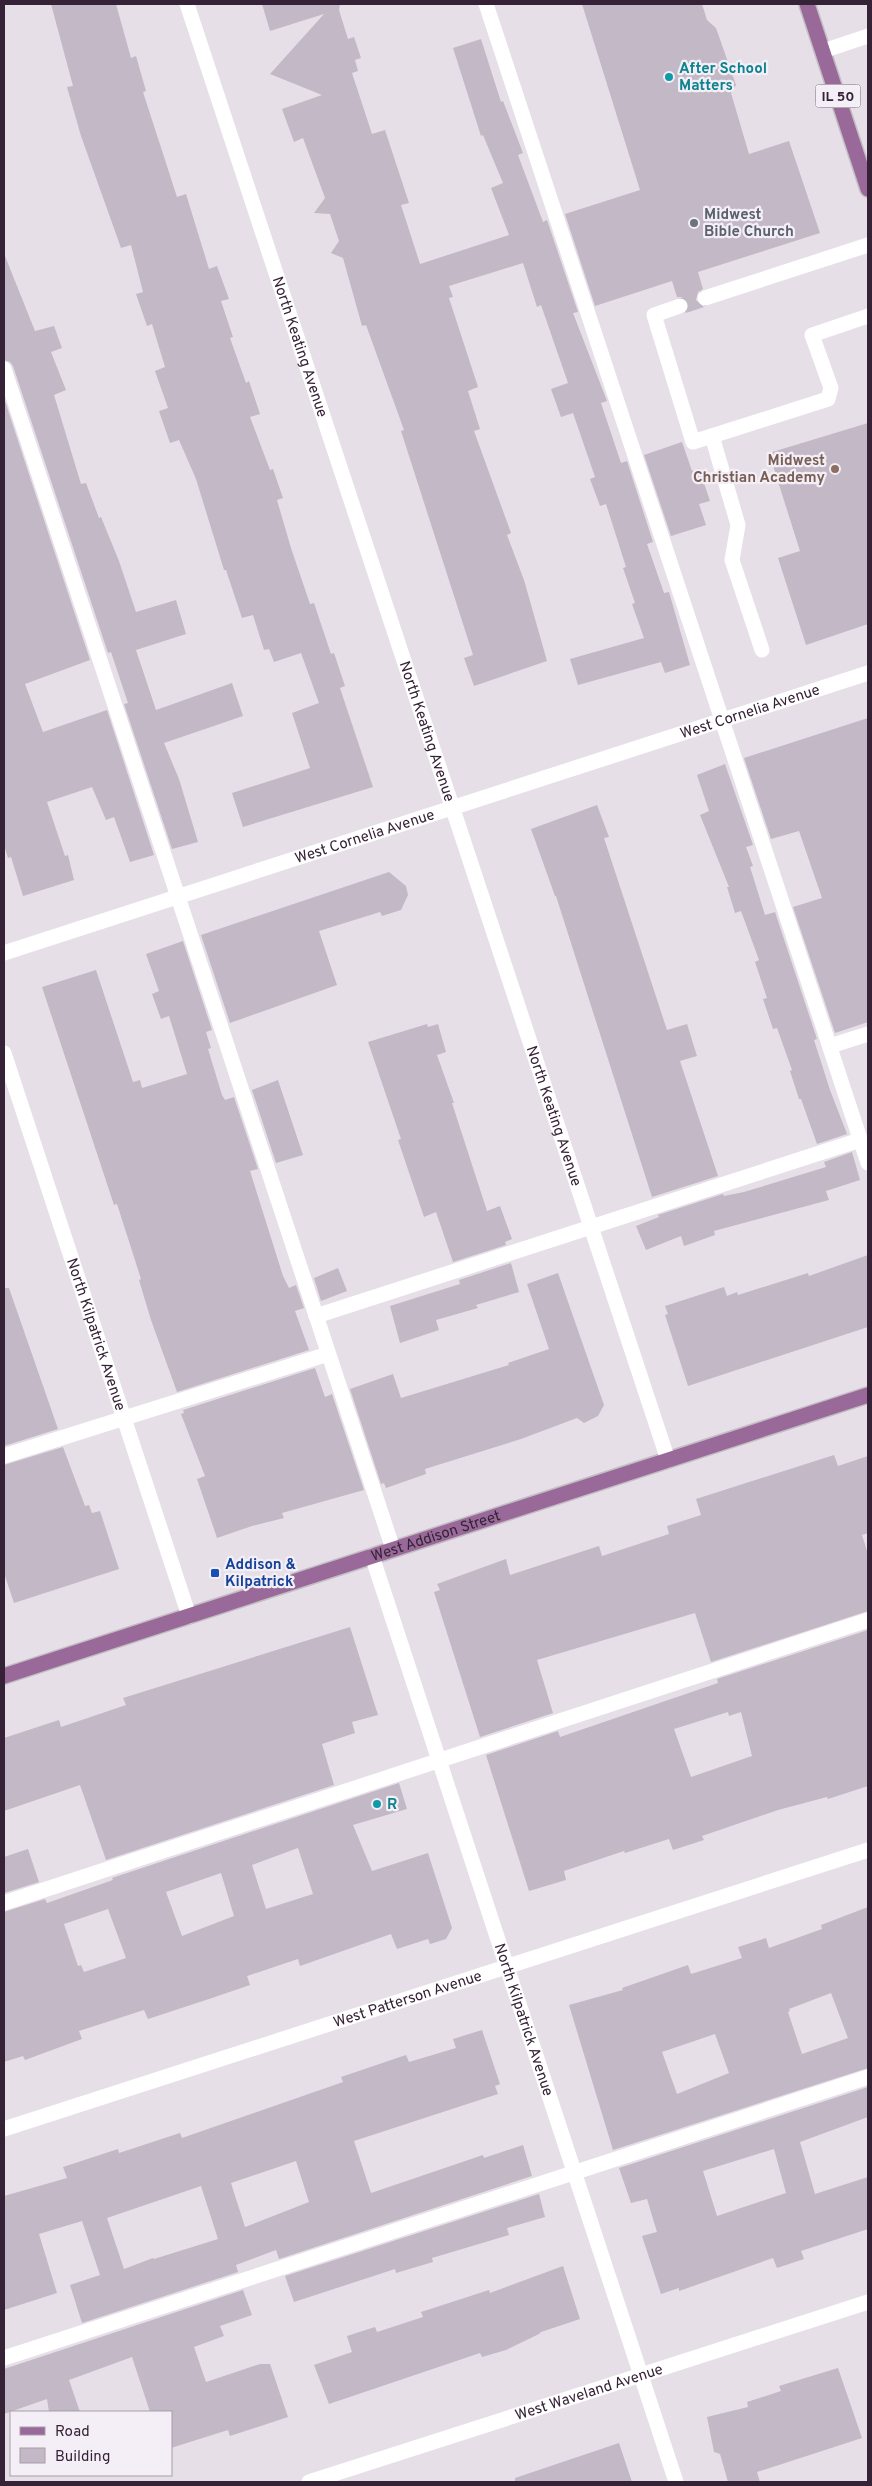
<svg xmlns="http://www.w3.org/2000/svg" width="872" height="2486" font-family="Overpass,sans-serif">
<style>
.building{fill:#c3b8c6;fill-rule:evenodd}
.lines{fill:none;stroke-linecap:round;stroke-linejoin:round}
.minor-tunnel{stroke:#c3b9c4;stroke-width:15;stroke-dasharray:15 8;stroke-linecap:butt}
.major-casing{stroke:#c3bdc3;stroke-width:18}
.minor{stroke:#fff;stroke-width:15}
.major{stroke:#986999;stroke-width:15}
.culture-dot{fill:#0f9aa8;stroke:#f4eff6;stroke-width:2}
.worship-dot{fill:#6b7280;stroke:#f4eff6;stroke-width:2}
.education-dot{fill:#8d6e63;stroke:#f4eff6;stroke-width:2}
.transit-dot{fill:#1a4fb4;stroke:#f4eff6;stroke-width:2}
.labels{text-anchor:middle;stroke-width:4.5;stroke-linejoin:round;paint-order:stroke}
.shield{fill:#f4eff6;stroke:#6f6070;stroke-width:1}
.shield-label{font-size:14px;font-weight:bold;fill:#362236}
.culture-label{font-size:15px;font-weight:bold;fill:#0d838f;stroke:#f4eff6;text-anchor:start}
.worship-label{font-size:15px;font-weight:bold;fill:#5b616d;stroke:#f4eff6;text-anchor:start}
.street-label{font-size:15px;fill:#362236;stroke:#f4eff6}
.education-label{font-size:15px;font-weight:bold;fill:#785e54;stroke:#f4eff6;text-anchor:end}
.transit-label{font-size:15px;font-weight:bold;fill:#164399;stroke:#f4eff6;text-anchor:start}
</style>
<rect width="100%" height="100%" fill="#e6dfe8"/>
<!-- building -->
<path class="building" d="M 51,4 L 116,4 L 131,58 L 136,56 L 146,91 L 143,92 L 177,197 L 186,194 L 209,269 L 217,266 L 229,299 L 221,301 L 233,337 L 230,338 L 246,383 L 249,381 L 260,414 L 250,417 L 270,470 L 273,469 L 283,498 L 277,500 L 291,548 L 310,604 L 314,603 L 331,654 L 334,653 L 345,686 L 340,688 L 373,787 L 243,827 L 232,793 L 310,768 L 292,713 L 319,703 L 301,653 L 274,662 L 269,649 L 264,650 L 253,615 L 242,618 L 226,570 L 224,570 L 196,479 L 179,440 L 170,443 L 159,411 L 168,408 L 155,371 L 165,367 L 152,324 L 147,326 L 136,294 L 143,292 L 131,245 L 121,248 L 81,136 L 67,87 L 73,86 Z
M 262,4 L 340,4 L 339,10 L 348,39 L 354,37 L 361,58 L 355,60 L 358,71 L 352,73 L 372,134 L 385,130 L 409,203 L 401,205 L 420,264 L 509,235 L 491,188 L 503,183 L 483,135 L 481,136 L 453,48 L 481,39 L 501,102 L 503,101 L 523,153 L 518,155 L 543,222 L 547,220 L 578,312 L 573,313 L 607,401 L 601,403 L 621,463 L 627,461 L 653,542 L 647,544 L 664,593 L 669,592 L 690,665 L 665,673 L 661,662 L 578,685 L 570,659 L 644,638 L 632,604 L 635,603 L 623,568 L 626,567 L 606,504 L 600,506 L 590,479 L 595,477 L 573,413 L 561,417 L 551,389 L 568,383 L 541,305 L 537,307 L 523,263 L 449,286 L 453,297 L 449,298 L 478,387 L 468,391 L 480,429 L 474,431 L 511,533 L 507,535 L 524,580 L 547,661 L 474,686 L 464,658 L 473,655 L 401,431 L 404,430 L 366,325 L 362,326 L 343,258 L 331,253 L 339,241 L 330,214 L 314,213 L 325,198 L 303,138 L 294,142 L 282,109 L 322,95 L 270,74 L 324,14 L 270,31 Z
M 582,4 L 702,4 L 707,20 L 716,28 L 736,85 L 731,93 L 749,154 L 789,141 L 820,233 L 698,272 L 703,289 L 698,292 L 696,300 L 704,307 L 686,313 L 689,308 L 689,302 L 682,297 L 677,297 L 672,281 L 595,306 L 565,214 L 640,190 Z
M 5,256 L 35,331 L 54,326 L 62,348 L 51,352 L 66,390 L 54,395 L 81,484 L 86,483 L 99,518 L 101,517 L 119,561 L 136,612 L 176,600 L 186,634 L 136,650 L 156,710 L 232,683 L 243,716 L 164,743 L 179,779 L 198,842 L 172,849 L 124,704 L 128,703 L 111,652 L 108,653 L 13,366 L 10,362 L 4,360 Z
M 4,398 L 90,660 L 25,684 L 43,732 L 107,710 L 154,855 L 130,862 L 114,817 L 106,820 L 92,787 L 47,802 L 65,856 L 68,855 L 74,880 L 23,896 L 11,857 L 8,858 L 4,845 Z
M 868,423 L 868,624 L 806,645 L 778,558 L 800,551 L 769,453 Z
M 682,442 L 692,471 L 699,468 L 710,501 L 699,504 L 706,525 L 671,536 L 644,455 Z
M 868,718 L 868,1022 L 835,1033 L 793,907 L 822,898 L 799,831 L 771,839 L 744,758 Z
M 725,764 L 753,845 L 746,847 L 753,866 L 750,867 L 765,915 L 775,912 L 817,1039 L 814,1040 L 830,1090 L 847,1134 L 817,1144 L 801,1099 L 799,1099 L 790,1071 L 792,1070 L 777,1028 L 773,1029 L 763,999 L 767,998 L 755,962 L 759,960 L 741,911 L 735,913 L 727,887 L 729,887 L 700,815 L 709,811 L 697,775 Z
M 597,805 L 609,837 L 604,838 L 667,1030 L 687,1024 L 697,1056 L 680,1061 L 718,1176 L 652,1197 L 556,896 L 555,896 L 531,829 Z
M 389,872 L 406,886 L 408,895 L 401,910 L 382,916 L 380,912 L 319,931 L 337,985 L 230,1023 L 201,935 Z
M 183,941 L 212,1030 L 206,1032 L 211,1048 L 208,1049 L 222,1095 L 225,1100 L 234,1097 L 258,1169 L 250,1171 L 283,1276 L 289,1288 L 296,1285 L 304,1308 L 295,1311 L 309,1350 L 177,1392 L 151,1320 L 139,1280 L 141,1279 L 117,1204 L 114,1205 L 42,987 L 96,970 L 133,1082 L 140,1080 L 142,1088 L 187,1074 L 169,1016 L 161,1019 L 152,994 L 159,991 L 146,954 Z
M 427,1024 L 428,1027 L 438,1024 L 446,1052 L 437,1055 L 454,1103 L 452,1103 L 487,1211 L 500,1206 L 512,1239 L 505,1242 L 506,1245 L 453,1262 L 436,1212 L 424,1217 L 398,1140 L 401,1139 L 368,1042 Z
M 278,1080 L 303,1155 L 276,1163 L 252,1090 Z
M 852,1152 L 860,1180 L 826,1191 L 829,1200 L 714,1231 L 715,1235 L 684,1246 L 681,1236 L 646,1250 L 636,1226 L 659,1217 L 658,1215 L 723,1194 L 724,1196 L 744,1192 L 826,1167 L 824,1162 Z
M 868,1255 L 868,1327 L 688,1386 L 665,1315 L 668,1314 L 665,1306 L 724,1287 L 727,1296 L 737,1292 L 738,1295 L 808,1273 L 809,1276 Z
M 511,1263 L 519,1292 L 476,1305 L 478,1308 L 436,1320 L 439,1330 L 400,1343 L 390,1306 L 460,1284 L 459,1280 Z
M 338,1268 L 347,1291 L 321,1301 L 314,1278 Z
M 558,1273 L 604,1405 L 598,1416 L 584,1423 L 577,1418 L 521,1439 L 425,1469 L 426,1474 L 386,1488 L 384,1483 L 381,1484 L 350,1389 L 393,1374 L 401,1398 L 509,1365 L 508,1363 L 549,1349 L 527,1284 Z
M 4,1288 L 9,1288 L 58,1429 L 4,1446 Z
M 315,1368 L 325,1397 L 332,1394 L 364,1490 L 282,1513 L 284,1518 L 252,1526 L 217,1538 L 197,1479 L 205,1476 L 181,1414 L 184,1413 L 183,1410 Z
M 63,1447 L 85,1506 L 89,1505 L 92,1513 L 100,1511 L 119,1569 L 14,1603 L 4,1573 L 4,1465 Z
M 834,1455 L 838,1466 L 868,1456 L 868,1533 L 862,1535 L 868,1554 L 868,1611 L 711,1662 L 695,1613 L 537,1660 L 553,1713 L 480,1737 L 434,1592 L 440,1590 L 437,1584 L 506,1559 L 510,1575 L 599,1546 L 602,1556 L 669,1534 L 667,1526 L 701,1515 L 696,1499 Z
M 350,1627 L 378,1715 L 352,1722 L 355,1733 L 322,1744 L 334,1785 L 106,1860 L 80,1785 L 4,1811 L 4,1738 L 59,1720 L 61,1727 L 126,1705 L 123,1698 Z
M 868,1630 L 868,1786 L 828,1799 L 827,1797 L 778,1810 L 702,1836 L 704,1840 L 673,1850 L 669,1839 L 625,1853 L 624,1851 L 564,1871 L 566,1880 L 529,1891 L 486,1755 L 558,1731 L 560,1737 L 718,1683 L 717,1679 ZM 728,1712 L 729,1716 L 741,1712 L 752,1756 L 691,1777 L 674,1729 Z
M 399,1783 L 407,1809 L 353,1825 L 372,1871 L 428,1853 L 452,1928 L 446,1939 L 430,1944 L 428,1939 L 397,1949 L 391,1934 L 300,1966 L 298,1959 L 247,1976 L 250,1985 L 212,1998 L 148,2019 L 144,2010 L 79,2031 L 82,2039 L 25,2060 L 23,2056 L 4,2062 L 4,1912 L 45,1899 L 47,1903 L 113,1880 L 112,1878 ZM 298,1848 L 313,1894 L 266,1909 L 252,1865 ZM 221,1873 L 234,1916 L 182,1936 L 166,1892 ZM 108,1909 L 126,1958 L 84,1972 L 81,1965 L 78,1966 L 64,1924 Z
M 28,1849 L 39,1882 L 4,1893 L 4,1857 Z
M 868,1907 L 868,2068 L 613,2150 L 569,2005 L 623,1990 L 622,1988 L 688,1965 L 691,1974 L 742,1958 L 738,1947 L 766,1938 L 769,1948 L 822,1929 L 821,1925 ZM 831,1993 L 848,2038 L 802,2054 L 788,2012 L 790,2011 L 789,2009 ZM 715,2034 L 729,2073 L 677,2094 L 662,2052 Z
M 482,2030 L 500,2084 L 495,2086 L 498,2094 L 354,2141 L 371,2193 L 483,2155 L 484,2158 L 523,2145 L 532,2176 L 279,2259 L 276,2250 L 236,2265 L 238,2272 L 82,2323 L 70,2285 L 100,2275 L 82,2221 L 39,2234 L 57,2293 L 4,2310 L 4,2196 L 67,2178 L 63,2167 L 118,2149 L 119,2153 L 180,2133 L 182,2138 L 343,2082 L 341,2077 L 406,2055 L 409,2062 L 456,2048 L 453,2039 ZM 296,2161 L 309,2202 L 245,2227 L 231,2183 ZM 201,2186 L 218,2239 L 154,2259 L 153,2258 L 124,2269 L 107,2218 Z
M 868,2087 L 868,2117 L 800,2142 L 815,2194 L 868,2177 L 868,2229 L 801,2251 L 804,2259 L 777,2268 L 773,2258 L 679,2291 L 679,2288 L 661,2294 L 642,2236 L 657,2232 L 647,2199 L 631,2203 L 619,2168 ZM 774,2149 L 786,2193 L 717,2216 L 703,2171 Z
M 539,2194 L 545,2217 L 507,2228 L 509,2235 L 432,2258 L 433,2262 L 396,2273 L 395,2269 L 294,2302 L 285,2276 Z
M 563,2266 L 580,2319 L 541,2332 L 539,2334 L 506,2350 L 482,2357 L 480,2353 L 329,2404 L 314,2365 L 352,2352 L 347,2336 L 375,2327 L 377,2332 L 423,2317 L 421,2312 L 489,2290 L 490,2293 Z
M 243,2290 L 252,2315 L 220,2326 L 224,2336 L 194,2347 L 206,2382 L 260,2364 L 270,2364 L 288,2417 L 230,2436 L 228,2430 L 171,2448 L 171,2412 L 150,2412 L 132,2357 L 69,2380 L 80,2412 L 49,2412 L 47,2399 L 4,2414 L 4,2369 Z
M 838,2368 L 862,2438 L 757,2472 L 760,2482 L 728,2482 L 720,2454 L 714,2452 L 707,2417 L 748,2407 L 747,2402 L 781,2391 L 779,2386 Z
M 619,2443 L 632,2482 L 515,2482 L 515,2478 Z"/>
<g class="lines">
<!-- minor-tunnel -->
<path class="minor-tunnel" d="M 680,306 L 705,298"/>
<defs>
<g id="major">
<path d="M 807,4 L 868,189"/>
<path id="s7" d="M 4,1676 L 868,1395"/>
</g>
</defs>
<!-- major casing -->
<use href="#major" class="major-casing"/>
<!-- minor -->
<g class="minor">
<path id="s1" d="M 187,4 L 668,1460"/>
<path d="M 486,4 L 868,1163"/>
<path d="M 823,51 L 868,36"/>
<path d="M 705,298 L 868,245"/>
<path d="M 680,306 L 654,315 L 693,442 L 828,399 L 831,388 L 812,335 L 868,316"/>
<path d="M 4,369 L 393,1549"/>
<path d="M 712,436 L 738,525 L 732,560 L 762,650"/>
<path id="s2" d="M 4,953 L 868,673"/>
<path d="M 830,1046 L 868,1034"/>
<path id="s3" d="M 4,1053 L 189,1616"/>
<path d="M 316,1316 L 860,1140"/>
<path d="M 4,1456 L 328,1354"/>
<path id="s4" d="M 372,1556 L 676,2482"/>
<path d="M 4,1903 L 868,1620"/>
<path id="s5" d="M 4,2129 L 868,1850"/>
<path d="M 4,2358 L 868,2077"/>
<path id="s6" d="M 309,2482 L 868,2302"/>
</g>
<!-- major -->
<use href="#major" class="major"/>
</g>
<!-- markers -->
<g class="culture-dot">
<circle cx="669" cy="77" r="5"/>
<circle cx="377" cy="1804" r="5"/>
</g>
<circle class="worship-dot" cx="694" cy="223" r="5"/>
<circle class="education-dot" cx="835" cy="469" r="5"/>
<rect class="transit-dot" x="210" y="1568" width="10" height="10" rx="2.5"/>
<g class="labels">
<!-- shield labels -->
<rect class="shield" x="815.5" y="84.5" width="45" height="23" rx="4"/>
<g class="shield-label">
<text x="838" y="101">IL 50</text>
</g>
<!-- culture labels -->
<g class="culture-label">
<text x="679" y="73">After School<tspan x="679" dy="17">Matters</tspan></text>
<text x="387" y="1809">R</text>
</g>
<!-- worship labels -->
<g class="worship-label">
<text x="704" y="219">Midwest<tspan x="704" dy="17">Bible Church</tspan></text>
</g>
<!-- street labels -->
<g class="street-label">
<text dy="5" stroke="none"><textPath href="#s1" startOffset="361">North Keating Avenue</textPath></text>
<text dy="5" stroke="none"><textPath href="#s2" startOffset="784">West Cornelia Avenue</textPath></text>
<text dy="5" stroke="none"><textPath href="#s1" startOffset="766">North Keating Avenue</textPath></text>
<text dy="5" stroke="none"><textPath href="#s2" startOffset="379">West Cornelia Avenue</textPath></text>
<text dy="5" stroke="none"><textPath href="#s1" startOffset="1171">North Keating Avenue</textPath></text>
<text dy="5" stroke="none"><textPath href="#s3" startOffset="296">North Kilpatrick Avenue</textPath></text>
<text dy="5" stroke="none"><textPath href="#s7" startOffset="454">West Addison Street</textPath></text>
<text dy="5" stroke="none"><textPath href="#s5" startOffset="424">West Patterson Avenue</textPath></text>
<text dy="5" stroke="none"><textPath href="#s4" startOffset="488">North Kilpatrick Avenue</textPath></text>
<text dy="5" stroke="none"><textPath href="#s6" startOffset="294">West Waveland Avenue</textPath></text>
</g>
<!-- education labels -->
<g class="education-label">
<text x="825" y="465">Midwest<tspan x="825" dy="17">Christian Academy</tspan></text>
</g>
<!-- transit labels -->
<g class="transit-label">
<text x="225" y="1569">Addison &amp;<tspan x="225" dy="17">Kilpatrick</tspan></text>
</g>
</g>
<!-- border -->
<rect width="872" height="2486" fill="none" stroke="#362236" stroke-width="10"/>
<!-- legend -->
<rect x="10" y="2411" width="162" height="65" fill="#f4eff6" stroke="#a89da9"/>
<rect x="20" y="2427" width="25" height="8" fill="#986999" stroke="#a89da9"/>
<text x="55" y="2436" font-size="15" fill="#362236">Road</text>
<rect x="20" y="2448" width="25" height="15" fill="#c3b8c6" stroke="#a89da9"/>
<text x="55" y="2461" font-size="15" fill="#362236">Building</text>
</svg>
